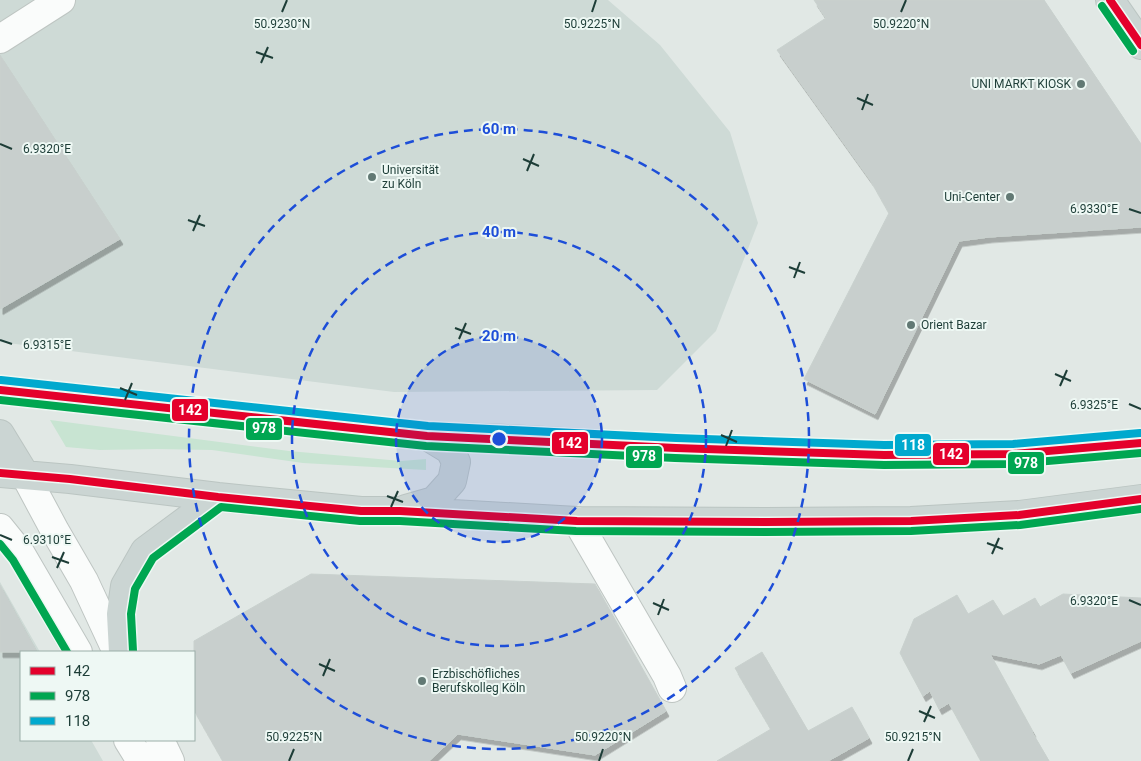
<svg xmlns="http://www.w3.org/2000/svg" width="1141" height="761" font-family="Roboto,sans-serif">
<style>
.built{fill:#cedad6}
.green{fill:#c8e4d2}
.building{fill:#c8cfcd;stroke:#c9d1ce;filter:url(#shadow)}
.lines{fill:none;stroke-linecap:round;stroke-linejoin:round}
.minor-casing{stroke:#bec5c2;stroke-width:30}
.major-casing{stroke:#bbc5c2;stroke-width:30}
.minor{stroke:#fafcfb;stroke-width:28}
.major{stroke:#cbd5d3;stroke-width:28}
.bus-1-casing{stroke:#eef8f4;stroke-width:11}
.bus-2-casing{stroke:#eef8f4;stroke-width:11}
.bus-3-casing{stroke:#eef8f4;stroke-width:11}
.bus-1{stroke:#e4002b;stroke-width:8}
.bus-2{stroke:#00a651;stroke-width:8}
.bus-3{stroke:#00a9ce;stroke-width:8}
.ticks{fill:none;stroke:#1d3d37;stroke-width:2}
.ring{fill:none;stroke:#1d4ed8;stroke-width:2.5;stroke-dasharray:9 6}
.poi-dot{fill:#627974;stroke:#eef8f4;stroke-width:2}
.labels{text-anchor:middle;stroke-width:4;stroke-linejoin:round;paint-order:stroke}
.poi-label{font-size:12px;fill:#1d3d37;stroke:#eef8f4;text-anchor:start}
.ticks-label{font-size:12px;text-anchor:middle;fill:#1d3d37;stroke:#eef8f4;stroke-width:4;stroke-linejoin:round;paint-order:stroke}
.centre{fill:#1d4ed8;stroke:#eef8f4;stroke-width:2.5}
.ring-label{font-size:15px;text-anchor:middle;font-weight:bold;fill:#1d4ed8;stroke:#eef8f4;stroke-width:4;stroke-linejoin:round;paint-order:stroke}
.line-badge{stroke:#eef8f4;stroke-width:2}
.badge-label{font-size:14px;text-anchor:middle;font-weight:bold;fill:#fff}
</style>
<defs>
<filter id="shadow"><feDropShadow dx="3" dy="5.5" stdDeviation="0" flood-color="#0004"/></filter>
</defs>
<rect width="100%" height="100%" fill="#e1e8e5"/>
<!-- built -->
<path class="built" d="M 0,0 L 608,0 L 660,45 L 730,132 L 758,223 L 716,331 L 657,390 L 394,392 L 0,342 Z
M 0,582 L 40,652 L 21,652 L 21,740 L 91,740 L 103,761 L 0,761 Z"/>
<!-- green -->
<path class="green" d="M 50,420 L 289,451 L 401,461 L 426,459 L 426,470 L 303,463 L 212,450 L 157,449 L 100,450 L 66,447 Z"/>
<!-- building -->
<path class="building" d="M 814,0 L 1044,0 L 1141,144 L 1141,227 L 989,237 L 959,241 L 875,414 L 804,379 L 889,213 L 871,181 L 777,50 L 826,18 Z
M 0,55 L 120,239 L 0,309 Z
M 311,574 L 595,584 L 666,711 L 595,755 L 458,734 L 429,761 L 223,761 L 194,710 L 194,641 Z
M 0,585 L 37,652 L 0,652 Z
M 1063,594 L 1141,598 L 1141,641 L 1071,673 L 1061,655 L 1039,664 L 990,654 L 1033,732 L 1032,732 L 1049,761 L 981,761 L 949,703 L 939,709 L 930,691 L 923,696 L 900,653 L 914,619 L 957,595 L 968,614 L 993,600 L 1003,616 L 1035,598 L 1040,607 Z
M 762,652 L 808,731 L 852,707 L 869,738 L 828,761 L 717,761 L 771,729 L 735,668 Z"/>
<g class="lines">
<defs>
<path id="minor" d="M 0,39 L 61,0
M 25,475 L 55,531 L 84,581 L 117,652
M 577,521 L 667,676 L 672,688
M 0,528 L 21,554 L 78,652
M 128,740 L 141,761
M 160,740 L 170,761"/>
<path id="major" d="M 1110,0 L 1141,45
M 0,390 L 427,436 L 507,439 L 676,448 L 884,455 L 1013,454 L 1141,443
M 0,434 L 25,475
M 0,473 L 70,479 L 218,497 L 361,511 L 400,511 L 577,521 L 766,522 L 911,521 L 1019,515 L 1141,499
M 406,509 L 434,501 L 452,481 L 456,462 L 450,450 L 427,436
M 123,652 L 121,614 L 125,586 L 145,551 L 218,497"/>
</defs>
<!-- minor casing -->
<use href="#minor" class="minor-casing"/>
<!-- major casing -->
<use href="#major" class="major-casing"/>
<!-- minor -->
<use href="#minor" class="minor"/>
<!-- major -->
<use href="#major" class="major"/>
<defs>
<path id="bus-1" d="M 1110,0 L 1141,45
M 0,390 L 427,436 L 676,448 L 884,455 L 1013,454 L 1141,443
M 0,473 L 70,479 L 218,497 L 361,511 L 400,511 L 577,521 L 766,522 L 911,521 L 1019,515 L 1141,499"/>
<path id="bus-2" d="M 1102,6 L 1133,51
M 0,400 L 426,446 L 675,458 L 884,465 L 1013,464 L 1141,453
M 0,544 L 13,560 L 67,652
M 133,651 L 131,614 L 135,589 L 153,558 L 221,507 L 360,521 L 400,521 L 576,531 L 766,532 L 911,531 L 1020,525 L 1141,509"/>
<path id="bus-3" d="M 1,380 L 428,426 L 676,438 L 884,445 L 1013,444 L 1140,433"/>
</defs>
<!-- bus-1 casing -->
<use href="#bus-1" class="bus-1-casing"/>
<!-- bus-2 casing -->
<use href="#bus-2" class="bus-2-casing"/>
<!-- bus-3 casing -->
<use href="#bus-3" class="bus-3-casing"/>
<!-- bus-1 -->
<use href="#bus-1" class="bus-1"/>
<!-- bus-2 -->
<use href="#bus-2" class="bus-2"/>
<!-- bus-3 -->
<use href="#bus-3" class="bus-3"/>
</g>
<!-- ticks -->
<path class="ticks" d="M 282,12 L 287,0M 592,12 L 596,0M 901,12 L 906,0M 256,52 L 273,58M 261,63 L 268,47M 857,98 L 873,105M 862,110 L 868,94M 0,144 L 12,149M 523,159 L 539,166M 527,171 L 534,154M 1129,209 L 1141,213M 188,220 L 205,226M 193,231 L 200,215M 789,267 L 805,273M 794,278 L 800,262M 455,328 L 471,334M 459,339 L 466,323M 0,340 L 12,344M 1055,374 L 1071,381M 1060,386 L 1067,370M 120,388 L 137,395M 125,400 L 132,383M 1129,404 L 1141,409M 721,435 L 737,442M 726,446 L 732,430M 387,496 L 403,502M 391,507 L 398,491M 0,535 L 12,540M 987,543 L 1003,549M 992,554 L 999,538M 52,557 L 69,563M 57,568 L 64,552M 1129,600 L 1141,605M 653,603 L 669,610M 658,615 L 664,599M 319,664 L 335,671M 323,676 L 330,659M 919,711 L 935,718M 924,722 L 931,706M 289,761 L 294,749M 599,761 L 603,749M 908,761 L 913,749"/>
<!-- distance rings -->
<circle cx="499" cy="439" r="103" fill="#1d4ed8" fill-opacity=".12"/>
<g class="ring">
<circle cx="499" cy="439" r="103"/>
<circle cx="499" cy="439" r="207"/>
<circle cx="499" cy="439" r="310"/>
</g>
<!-- markers -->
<g class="poi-dot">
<circle cx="1081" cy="84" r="5"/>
<circle cx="372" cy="177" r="5"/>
<circle cx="1010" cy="197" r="5"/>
<circle cx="911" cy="325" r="5"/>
<circle cx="422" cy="681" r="5"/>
</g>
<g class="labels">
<!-- poi labels -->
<g class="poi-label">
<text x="1071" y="88" text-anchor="end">UNI MARKT KIOSK</text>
<text x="382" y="174">Universität<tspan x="382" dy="14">zu Köln</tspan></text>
<text x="1000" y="201" text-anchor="end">Uni-Center</text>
<text x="921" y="329">Orient Bazar</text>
<text x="432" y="678">Erzbischöfliches<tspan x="432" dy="14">Berufskolleg Köln</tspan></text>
</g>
</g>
<g class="ticks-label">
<text x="592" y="28">50.9225°N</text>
<text x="901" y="28">50.9220°N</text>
<text x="282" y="28">50.9230°N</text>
<text x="47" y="153">6.9320°E</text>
<text x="1094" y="213">6.9330°E</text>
<text x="47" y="349">6.9315°E</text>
<text x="1094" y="409">6.9325°E</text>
<text x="47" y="544">6.9310°E</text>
<text x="1094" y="605">6.9320°E</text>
<text x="294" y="741">50.9225°N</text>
<text x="603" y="741">50.9220°N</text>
<text x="913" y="741">50.9215°N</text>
</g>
<circle cx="499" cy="439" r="8" class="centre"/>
<g class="ring-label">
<text x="499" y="134">60 m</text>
<text x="499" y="237">40 m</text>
<text x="499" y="341">20 m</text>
</g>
<g class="line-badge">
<rect x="171" y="398" width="38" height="24" rx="5" fill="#e4002b"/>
<rect x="245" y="417" width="38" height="24" rx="5" fill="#00a651"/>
<rect x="551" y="431" width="38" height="24" rx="5" fill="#e4002b"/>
<rect x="894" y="433" width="38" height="24" rx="5" fill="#00a9ce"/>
<rect x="932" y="442" width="38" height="24" rx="5" fill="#e4002b"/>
<rect x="625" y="445" width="38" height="24" rx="5" fill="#00a651"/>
<rect x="1007" y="451" width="38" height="24" rx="5" fill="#00a651"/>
</g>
<g class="badge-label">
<text x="190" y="415">142</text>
<text x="264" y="433">978</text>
<text x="570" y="448">142</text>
<text x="913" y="450">118</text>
<text x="951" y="459">142</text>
<text x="644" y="461">978</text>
<text x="1026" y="468">978</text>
</g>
<!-- legend -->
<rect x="20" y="651" width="175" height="90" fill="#eef8f4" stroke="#9aada8"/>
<rect x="30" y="667" width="25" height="8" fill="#e4002b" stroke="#9aada8"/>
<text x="65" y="676" font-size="15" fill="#1d3d37">142</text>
<rect x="30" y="692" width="25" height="8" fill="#00a651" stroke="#9aada8"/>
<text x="65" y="701" font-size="15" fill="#1d3d37">978</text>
<rect x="30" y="717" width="25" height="8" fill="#00a9ce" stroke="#9aada8"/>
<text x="65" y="726" font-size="15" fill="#1d3d37">118</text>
</svg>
